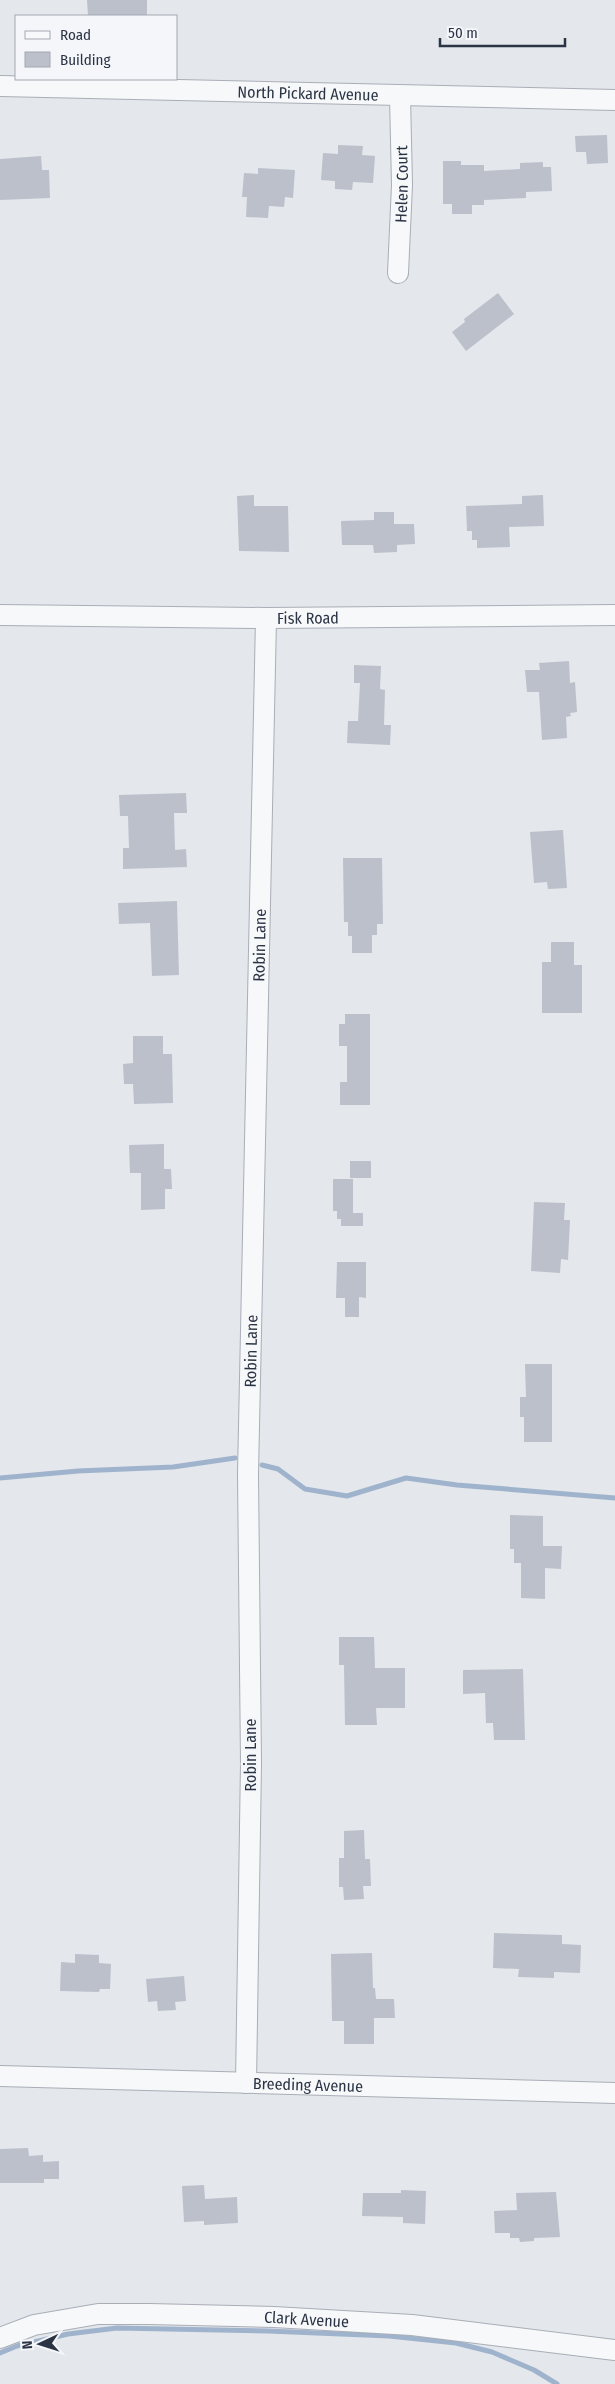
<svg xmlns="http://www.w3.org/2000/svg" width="615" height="2384" font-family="'Fira Sans Condensed',sans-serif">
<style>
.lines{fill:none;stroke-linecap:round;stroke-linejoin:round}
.stream{stroke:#9fb4cc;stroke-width:5}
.building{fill:#bbc0ca}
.street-casing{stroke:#a9aeb7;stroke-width:22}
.street{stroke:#f7f8fa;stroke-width:20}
.labels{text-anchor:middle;stroke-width:5;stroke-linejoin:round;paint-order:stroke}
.street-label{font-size:16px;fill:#2b3445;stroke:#f4f6f9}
</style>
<rect width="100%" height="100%" fill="#e4e7ec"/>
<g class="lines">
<!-- stream -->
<path class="stream" d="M 262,1465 L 278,1469 L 305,1489 L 347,1496 L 406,1478 L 457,1485 L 615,1498
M 0,1478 L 78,1471 L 173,1467 L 235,1458
M 0,2353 L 17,2346 L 68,2334 L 117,2328 L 268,2331 L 389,2336 L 456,2343 L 492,2352 L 534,2370 L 557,2384"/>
</g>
<!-- building -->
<path class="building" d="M 87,0 L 147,0 L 147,16 L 88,16 Z
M 607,135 L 608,163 L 587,164 L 586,152 L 576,152 L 575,136 Z
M 338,145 L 363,146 L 362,155 L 375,156 L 373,183 L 353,182 L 352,190 L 335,189 L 335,181 L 321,180 L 323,153 L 338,154 Z
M 41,156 L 42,170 L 49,170 L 50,198 L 0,200 L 0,159 Z
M 443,161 L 461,161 L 461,165 L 484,165 L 484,171 L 520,169 L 520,163 L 543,162 L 543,167 L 551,167 L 552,191 L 526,192 L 526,198 L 484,200 L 484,205 L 472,205 L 472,214 L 452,214 L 452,204 L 443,204 Z
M 258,168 L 295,170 L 293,198 L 285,197 L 284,207 L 269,206 L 268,218 L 246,217 L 247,197 L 242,197 L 244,173 L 258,174 Z
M 498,293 L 514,314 L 466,351 L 452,332 L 465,322 L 464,319 Z
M 254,495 L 254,506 L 288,506 L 289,552 L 239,551 L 237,496 Z
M 543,495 L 544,526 L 509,527 L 510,547 L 477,548 L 477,540 L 472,540 L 472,531 L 467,531 L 466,506 L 522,504 L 522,496 Z
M 374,512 L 394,512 L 394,524 L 414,524 L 415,544 L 397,545 L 397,552 L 374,553 L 373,545 L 342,545 L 341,521 L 374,520 Z
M 569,661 L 570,683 L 575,682 L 577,712 L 570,713 L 571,716 L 566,717 L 567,738 L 542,740 L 539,692 L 527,692 L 525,670 L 540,670 L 539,663 Z
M 354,665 L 381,666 L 380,689 L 385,690 L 384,725 L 391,725 L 390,745 L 347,743 L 348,721 L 358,721 L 360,683 L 354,683 Z
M 186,793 L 187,813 L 174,813 L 175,850 L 186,849 L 187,867 L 123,869 L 123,848 L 129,848 L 128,816 L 120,816 L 119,795 Z
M 563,830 L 567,888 L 548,889 L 547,882 L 534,883 L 530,832 Z
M 343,858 L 382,858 L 383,924 L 377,924 L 377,935 L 372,935 L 372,953 L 352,953 L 352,936 L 348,936 L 348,922 L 344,922 Z
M 177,901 L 179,975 L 152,976 L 150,923 L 119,924 L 118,903 Z
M 551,942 L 574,942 L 574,965 L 582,965 L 582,1013 L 542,1013 L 542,962 L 551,962 Z
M 345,1014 L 370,1014 L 370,1105 L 340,1105 L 340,1082 L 347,1082 L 347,1046 L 339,1046 L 339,1024 L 345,1024 Z
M 133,1036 L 163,1036 L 163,1054 L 172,1054 L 173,1103 L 134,1104 L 133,1084 L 124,1084 L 123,1064 L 133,1063 Z
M 164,1144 L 164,1169 L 171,1169 L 172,1189 L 165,1189 L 165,1209 L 141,1210 L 141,1173 L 130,1173 L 129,1145 Z
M 350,1161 L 371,1161 L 371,1178 L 350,1178 Z
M 333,1179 L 353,1179 L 353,1213 L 363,1213 L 363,1226 L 341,1226 L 341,1219 L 337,1219 L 337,1211 L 333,1211 Z
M 534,1202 L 565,1203 L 564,1220 L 570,1220 L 568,1260 L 561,1259 L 560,1273 L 531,1271 Z
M 337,1262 L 366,1262 L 366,1298 L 359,1297 L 359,1317 L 345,1317 L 345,1298 L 336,1298 Z
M 525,1364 L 552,1364 L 552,1442 L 524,1442 L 524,1417 L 520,1417 L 520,1397 L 526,1397 Z
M 510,1515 L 543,1516 L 543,1546 L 562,1546 L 561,1569 L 545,1568 L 545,1599 L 521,1598 L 521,1563 L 514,1563 L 514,1549 L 510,1549 Z
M 339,1637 L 374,1637 L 375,1668 L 405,1668 L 405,1708 L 376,1708 L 377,1725 L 345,1725 L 344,1665 L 339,1665 Z
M 523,1669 L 525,1740 L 494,1740 L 493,1723 L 486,1723 L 485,1693 L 463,1694 L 463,1670 Z
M 364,1830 L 365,1859 L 370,1859 L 371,1886 L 363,1886 L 364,1899 L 344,1900 L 343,1887 L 339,1887 L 339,1858 L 344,1858 L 344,1831 Z
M 494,1933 L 562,1935 L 562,1944 L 581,1945 L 580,1973 L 554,1972 L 554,1978 L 518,1977 L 519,1969 L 493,1968 Z
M 372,1953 L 373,1988 L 375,1988 L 376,1999 L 394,1999 L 395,2018 L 374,2018 L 374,2044 L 344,2044 L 344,2021 L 332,2021 L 331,1954 Z
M 75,1954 L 99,1955 L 99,1963 L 111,1964 L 110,1989 L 100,1989 L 99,1992 L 60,1991 L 61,1962 L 75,1963 Z
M 184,1976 L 186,2001 L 175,2002 L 176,2010 L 158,2011 L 157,2001 L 148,2002 L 146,1979 Z
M 28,2148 L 29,2156 L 43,2155 L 43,2162 L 59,2161 L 59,2179 L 44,2179 L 44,2183 L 0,2183 L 0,2149 Z
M 204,2185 L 205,2199 L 237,2197 L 238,2223 L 204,2225 L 204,2221 L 184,2222 L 182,2186 Z
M 401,2190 L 426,2191 L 425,2224 L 403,2223 L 403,2217 L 362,2216 L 363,2193 L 401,2193 Z
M 556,2192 L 560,2237 L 534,2238 L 534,2241 L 520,2242 L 519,2238 L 510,2238 L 510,2233 L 495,2233 L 494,2211 L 517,2210 L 516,2193 Z"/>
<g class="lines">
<defs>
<g id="street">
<path id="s1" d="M 0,86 L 615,100"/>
<path id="s2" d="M 398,273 L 402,185 L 400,96"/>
<path id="s3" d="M 0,615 L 266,618 L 615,615"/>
<path id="s4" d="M 0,2076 L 615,2093"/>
<path id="s5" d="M 246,2083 L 251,1763 L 248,1474 L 266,618"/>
<path id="s6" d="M 0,2338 L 34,2325 L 98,2314 L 149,2314 L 274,2317 L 412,2325 L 615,2350"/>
</g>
</defs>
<!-- street casing -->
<use href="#street" class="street-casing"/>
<!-- street -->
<use href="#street" class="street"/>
</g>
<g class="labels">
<!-- street labels -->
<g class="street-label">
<text dy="6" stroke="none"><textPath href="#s1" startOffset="308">North Pickard Avenue</textPath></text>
<text dy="6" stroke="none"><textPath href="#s2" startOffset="89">Helen Court</textPath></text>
<text dy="6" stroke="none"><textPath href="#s3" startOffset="308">Fisk Road</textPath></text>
<text dy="6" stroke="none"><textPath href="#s5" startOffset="1138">Robin Lane</textPath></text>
<text dy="6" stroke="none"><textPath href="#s5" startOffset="732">Robin Lane</textPath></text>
<text transform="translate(250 1755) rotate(-90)" y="6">Robin Lane</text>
<text dy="6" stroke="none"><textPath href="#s4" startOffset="308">Breeding Avenue</textPath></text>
<text dy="6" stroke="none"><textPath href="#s6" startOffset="310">Clark Avenue</textPath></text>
</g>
</g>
<!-- legend -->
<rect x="15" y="15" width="162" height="65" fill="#f4f6f9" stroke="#a4a8b1"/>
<rect x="25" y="31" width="25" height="8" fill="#f7f8fa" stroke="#a4a8b1"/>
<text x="60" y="40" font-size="15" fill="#2b3445">Road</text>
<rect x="25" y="52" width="25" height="15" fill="#bbc0ca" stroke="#a4a8b1"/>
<text x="60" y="65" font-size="15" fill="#2b3445">Building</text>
<!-- north arrow -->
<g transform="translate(40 2344) rotate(266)" stroke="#f4f6f9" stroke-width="4" paint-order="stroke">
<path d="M0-4L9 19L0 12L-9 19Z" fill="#2b3445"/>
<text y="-8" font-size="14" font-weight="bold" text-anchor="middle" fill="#2b3445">N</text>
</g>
<!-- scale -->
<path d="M440 38v8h125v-8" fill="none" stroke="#2b3445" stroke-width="2.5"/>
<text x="448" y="38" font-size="15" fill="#2b3445" stroke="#f4f6f9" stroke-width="4" paint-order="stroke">50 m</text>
</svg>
